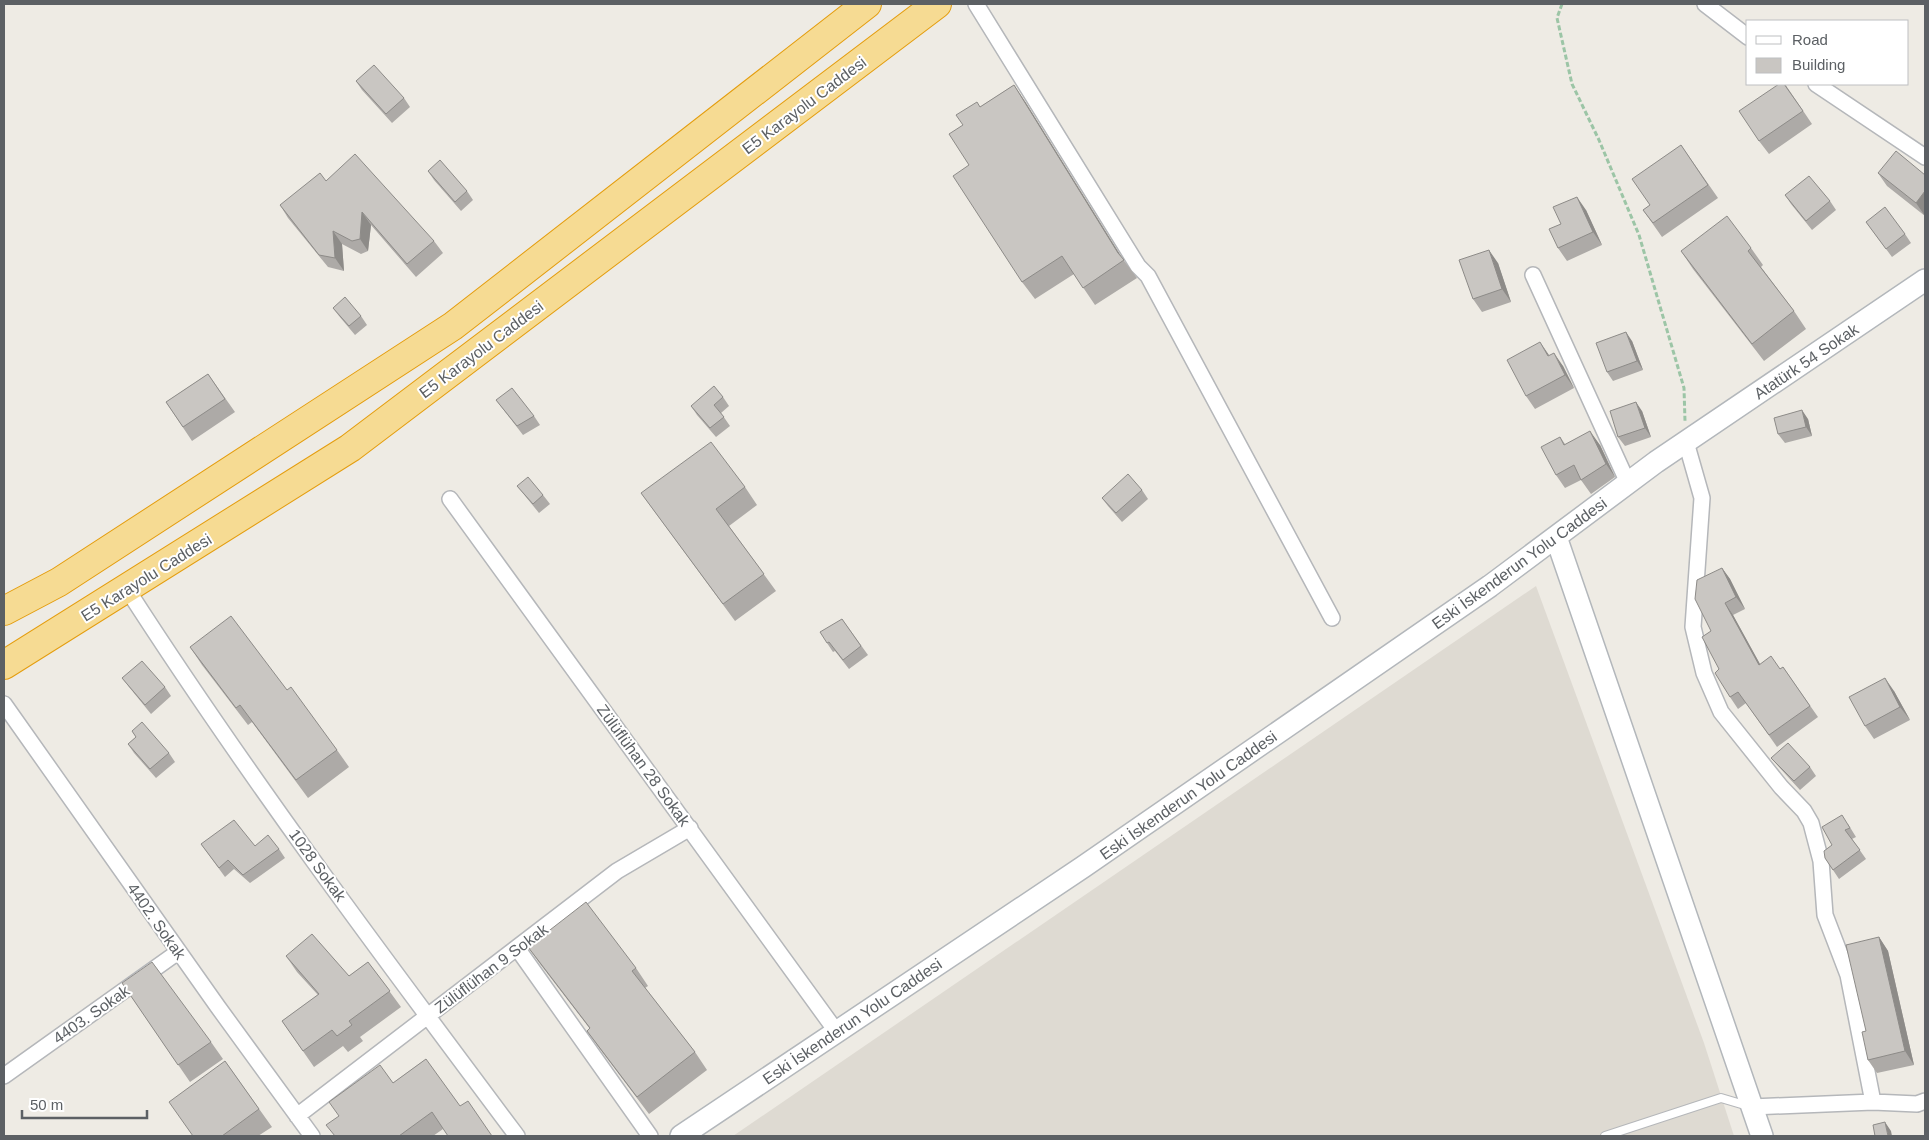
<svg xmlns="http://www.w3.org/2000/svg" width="1929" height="1140" font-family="Arial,sans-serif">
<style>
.education{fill:#dedad2}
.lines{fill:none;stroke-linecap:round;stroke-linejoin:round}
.lane-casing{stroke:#b5b7ba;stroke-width:10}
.street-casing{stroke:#b5b7ba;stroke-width:18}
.secondary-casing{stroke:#b3b7bb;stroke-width:24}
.highway-casing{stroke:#e49d0e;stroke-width:30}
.path{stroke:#9cc5a6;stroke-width:3;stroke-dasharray:5 2.5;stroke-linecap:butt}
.lane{stroke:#fff;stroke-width:8}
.street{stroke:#fff;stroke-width:15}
.secondary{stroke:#fff;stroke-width:21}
.highway{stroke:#f6db93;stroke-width:28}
.wall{fill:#adaaa7}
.shaded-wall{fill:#8d8b88}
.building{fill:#c9c6c2;stroke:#8d8b88}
.labels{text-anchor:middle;stroke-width:4;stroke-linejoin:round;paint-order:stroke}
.street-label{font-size:16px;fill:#5c6064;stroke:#fff}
</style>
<rect width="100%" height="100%" fill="#eeebe4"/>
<!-- education -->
<path class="education" d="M 1536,586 L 1704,1043 L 1734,1136 L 733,1136 Z"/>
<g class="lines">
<defs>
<path id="lane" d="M 1605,1136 L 1721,1098 L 1748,1106"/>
<path id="street" d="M 976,4 L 1138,266 L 1148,276 L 1332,618
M 1705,4 L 1748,37
M 1816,84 L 1925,157
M 1533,275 L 1628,483
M 1686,442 L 1702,498 L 1693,627 L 1704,673 L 1721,712 L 1781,787 L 1804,811 L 1811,823 L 1821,861 L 1825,915 L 1848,975 L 1873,1102
M 450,499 L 836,1031
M 127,589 C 248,777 383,957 517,1136
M 4,704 L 218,1007 L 312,1136
M 517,948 L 650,1136
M 4,1076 L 178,952
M 1752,1107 L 1873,1102 L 1917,1104 L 1925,1101
M 297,1116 L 617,871 L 690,828"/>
<path id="secondary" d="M 1556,537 L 1762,1136
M 681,1136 L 1083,867 L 1490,586 L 1656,462 L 1925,280"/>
<path id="highway" d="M 4,611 L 59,582 L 453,326 L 867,4
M 4,665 L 350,448 L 937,4"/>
</defs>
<!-- lane casing -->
<use href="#lane" class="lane-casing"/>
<!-- street casing -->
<use href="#street" class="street-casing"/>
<!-- secondary casing -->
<use href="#secondary" class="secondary-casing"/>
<!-- highway casing -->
<use href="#highway" class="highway-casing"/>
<!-- path -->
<path class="path" d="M 1562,4 L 1557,18 L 1572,84 L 1599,140 L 1639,235 L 1684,388 L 1685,421"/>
<!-- lane -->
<use href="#lane" class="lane"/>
<!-- street -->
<use href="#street" class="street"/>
<!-- secondary -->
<use href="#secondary" class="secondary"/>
<!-- highway -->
<use href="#highway" class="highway"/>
</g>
<!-- wall -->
<path class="wall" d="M 356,81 L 404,98 L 410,107 L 392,123 L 362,90 Z
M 1785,84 L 1812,124 L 1769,154 L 1759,141 Z
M 1014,85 L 1026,103 L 1122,258 L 1137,278 L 1095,305 L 1074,274 L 1035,299 L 1022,282 L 969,165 L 963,125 L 980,107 Z
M 1681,145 L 1718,198 L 1662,237 L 1643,210 L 1650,205 Z
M 428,171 L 467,191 L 473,200 L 461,211 L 434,180 Z
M 1878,173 L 1925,175 L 1925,216 L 1887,186 Z
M 326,181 L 434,241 L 443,253 L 416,277 L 371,225 L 368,251 L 361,254 L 342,244 L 344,271 L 328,267 L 288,218 L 280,205 Z
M 1785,195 L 1830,201 L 1836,210 L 1812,230 L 1791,204 Z
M 1586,210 L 1602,245 L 1567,261 L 1558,248 L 1561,224 Z
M 1866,222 L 1905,234 L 1911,243 L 1892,257 Z
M 1751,248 L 1763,265 L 1761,267 L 1794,311 L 1806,329 L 1764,361 L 1693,269 L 1681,251 Z
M 1498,263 L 1511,302 L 1482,312 L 1473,299 Z
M 333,308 L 361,316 L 367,325 L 355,335 L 339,316 Z
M 1632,341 L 1643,370 L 1613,381 L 1607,372 Z
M 1549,355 L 1563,366 L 1574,388 L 1535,409 L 1526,396 Z
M 208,374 L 235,412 L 192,441 L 166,402 Z
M 723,397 L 729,406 L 721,413 L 730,426 L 716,437 L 697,415 L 691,406 Z
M 496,400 L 534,416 L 540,425 L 523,435 Z
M 1642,411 L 1651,437 L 1625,446 L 1618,437 Z
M 1808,419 L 1812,436 L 1785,443 L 1778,434 Z
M 1560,437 L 1565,444 L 1600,445 L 1615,477 L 1591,494 L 1581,480 L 1565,488 L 1556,475 Z
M 517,486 L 543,495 L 550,504 L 539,513 Z
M 745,487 L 757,505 L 729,526 L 776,591 L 735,621 L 641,493 Z
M 1142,490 L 1148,499 L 1122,522 L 1108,506 L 1102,498 Z
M 1722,568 L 1730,579 L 1745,609 L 1733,615 L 1760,664 L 1780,669 L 1783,667 L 1818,717 L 1777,747 L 1746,703 L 1738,709 L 1730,697 L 1719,669 L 1711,631 Z
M 842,619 L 868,655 L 849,669 L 835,651 L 833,652 L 827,643 Z
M 190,647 L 287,690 L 337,750 L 349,767 L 308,798 L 252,722 L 248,725 L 202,665 Z
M 122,678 L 165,687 L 171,696 L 151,714 L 129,687 Z
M 1894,691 L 1910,720 L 1874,739 L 1865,726 Z
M 132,731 L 169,753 L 175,762 L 156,778 L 134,753 L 128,744 L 136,737 Z
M 1771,758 L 1810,767 L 1816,776 L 1800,790 L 1778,766 Z
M 1848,824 L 1856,837 L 1852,839 L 1866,859 L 1839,879 L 1825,858 L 1832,845 Z
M 201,844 L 255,846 L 279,849 L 285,858 L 250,883 L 234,869 L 225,877 Z
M 1879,937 L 1888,951 L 1914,1065 L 1877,1073 L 1868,1060 L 1866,1031 Z
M 528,947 L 636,968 L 648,986 L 645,988 L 695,1052 L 707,1070 L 649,1114 L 599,1048 L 587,1031 L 590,1029 L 540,964 Z
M 286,956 L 349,976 L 368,962 L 401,1007 L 360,1037 L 363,1041 L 348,1052 L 343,1046 L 314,1067 L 282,1021 L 318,995 L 297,972 Z
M 122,983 L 211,1042 L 223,1059 L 190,1082 Z
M 426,1059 L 443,1129 L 433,1136 L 334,1136 L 393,1083 Z
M 225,1061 L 272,1127 L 258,1136 L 193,1136 Z"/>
<!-- shaded-wall -->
<path class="shaded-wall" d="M 1014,85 L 1026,103 L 1124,261 L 1118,253 Z
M 1925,191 L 1925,216 L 1916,203 Z
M 1577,197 L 1586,210 L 1602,245 L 1593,232 Z
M 362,212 L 371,225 L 368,251 L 360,239 Z
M 333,231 L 342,244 L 344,271 L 335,258 Z
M 1489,250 L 1498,263 L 1511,302 L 1502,289 Z
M 1626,332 L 1632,341 L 1643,370 L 1637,361 Z
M 1540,342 L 1549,355 L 1548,356 Z
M 1554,353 L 1563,366 L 1574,388 L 1565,375 Z
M 1636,402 L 1642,411 L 1651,437 L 1645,428 Z
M 1802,410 L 1808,419 L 1812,436 L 1806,427 Z
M 1590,431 L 1600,445 L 1615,477 L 1606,464 Z
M 1722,568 L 1730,579 L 1745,609 L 1736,597 Z
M 1725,603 L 1733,615 L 1767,677 L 1759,665 Z
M 1885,678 L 1894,691 L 1910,720 L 1900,707 Z
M 1879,937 L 1888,951 L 1914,1065 L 1905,1051 Z
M 1885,1122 L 1891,1131 L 1892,1136 L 1888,1136 Z"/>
<!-- building -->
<path class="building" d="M 374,65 L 404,98 L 386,114 L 356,81 Z
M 1779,84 L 1784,84 L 1803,111 L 1759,141 L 1739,111 Z
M 1014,85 L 1118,253 L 1124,260 L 1083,288 L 1062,256 L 1022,282 L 953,176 L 969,165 L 949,134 L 963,125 L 956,115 L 977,102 L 980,107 Z
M 1681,145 L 1708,185 L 1653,223 L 1643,210 L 1650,205 L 1632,179 Z
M 1896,151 L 1925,175 L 1925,191 L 1916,203 L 1878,173 Z
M 355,154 L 434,241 L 407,264 L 362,212 L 360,239 L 352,241 L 333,231 L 335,258 L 319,255 L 280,205 L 320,173 L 326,181 Z
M 440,160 L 467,191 L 455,202 L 428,171 Z
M 1809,176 L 1830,201 L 1806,221 L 1785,195 Z
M 1577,197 L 1593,232 L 1558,248 L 1549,229 L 1561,224 L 1553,207 Z
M 1885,207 L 1905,234 L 1886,249 L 1866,222 Z
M 1727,216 L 1751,248 L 1748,251 L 1794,311 L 1752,344 L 1681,251 Z
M 1489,250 L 1502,289 L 1473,299 L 1459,260 Z
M 345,297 L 361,316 L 349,326 L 333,308 Z
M 1626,332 L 1637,361 L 1607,372 L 1596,343 Z
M 1540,342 L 1548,356 L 1554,353 L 1565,375 L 1526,396 L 1507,360 Z
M 208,374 L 225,399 L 183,427 L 166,402 Z
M 714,386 L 723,397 L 714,405 L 724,417 L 710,428 L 691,406 Z
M 512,388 L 534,416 L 517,426 L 496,400 Z
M 1636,402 L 1645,428 L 1618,437 L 1610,411 Z
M 1802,410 L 1806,427 L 1778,434 L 1774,418 Z
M 1590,431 L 1606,464 L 1581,480 L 1574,465 L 1556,475 L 1541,447 L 1560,437 L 1564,445 Z
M 711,442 L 745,487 L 716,509 L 764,574 L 723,604 L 641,493 Z
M 1128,474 L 1142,490 L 1116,513 L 1102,498 Z
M 528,477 L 543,495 L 533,504 L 517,486 Z
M 1722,568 L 1736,597 L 1725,603 L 1759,665 L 1771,656 L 1780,669 L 1783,667 L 1810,706 L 1769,735 L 1738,692 L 1730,697 L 1715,673 L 1719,669 L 1702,637 L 1711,631 L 1695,599 L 1697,580 Z
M 231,616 L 287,690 L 291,687 L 337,750 L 296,780 L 240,705 L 236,708 L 190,647 Z
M 842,619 L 861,646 L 843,660 L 829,642 L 827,643 L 820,632 Z
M 142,661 L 165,687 L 145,705 L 122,678 Z
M 1885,678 L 1900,707 L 1865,726 L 1849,697 Z
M 142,722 L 169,753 L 150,769 L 128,744 L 136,737 L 132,731 Z
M 1788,743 L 1810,767 L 1794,781 L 1771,758 Z
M 1842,815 L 1850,828 L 1845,830 L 1860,850 L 1833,870 L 1825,858 L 1824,851 L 1832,845 L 1822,827 Z
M 234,820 L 255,846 L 268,835 L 279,849 L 243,875 L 228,860 L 219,868 L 201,844 Z
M 586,902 L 636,968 L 632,971 L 695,1052 L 637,1097 L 587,1031 L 590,1028 L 528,947 Z
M 312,934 L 349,976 L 368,962 L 390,991 L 349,1021 L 352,1025 L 337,1036 L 332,1030 L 303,1051 L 282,1021 L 319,994 L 286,956 Z
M 1879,937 L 1905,1051 L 1868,1060 L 1862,1032 L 1866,1031 L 1846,945 Z
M 152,962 L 211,1042 L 178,1065 L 122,983 Z
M 426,1059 L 460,1106 L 468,1101 L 492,1136 L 448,1136 L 432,1112 L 399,1136 L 335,1136 L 326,1125 L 339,1116 L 329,1102 L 380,1065 L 393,1083 Z
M 225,1061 L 259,1109 L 222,1136 L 193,1136 L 169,1102 Z
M 1885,1122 L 1888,1136 L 1875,1136 L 1873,1125 Z"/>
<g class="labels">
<!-- street labels -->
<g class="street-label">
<text transform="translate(804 105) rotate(-37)" y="6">E5 Karayolu Caddesi</text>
<text transform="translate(481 349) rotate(-37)" y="6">E5 Karayolu Caddesi</text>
<text transform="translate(1806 361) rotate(-34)" y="6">Atatürk 54 Sokak</text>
<text transform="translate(1519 563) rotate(-36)" y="6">Eski İskenderun Yolu Caddesi</text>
<text transform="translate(146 577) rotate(-32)" y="6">E5 Karayolu Caddesi</text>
<text transform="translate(644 765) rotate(54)" y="6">Zülüflühan 28 Sokak</text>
<text transform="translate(1188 795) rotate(-35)" y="6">Eski İskenderun Yolu Caddesi</text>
<text transform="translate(318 865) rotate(54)" y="6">1028 Sokak</text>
<text transform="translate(157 921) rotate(55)" y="6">4402. Sokak</text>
<text transform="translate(491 968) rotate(-37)" y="6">Zülüflühan 9 Sokak</text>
<text transform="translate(91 1014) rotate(-35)" y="6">4403. Sokak</text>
<text transform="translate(852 1021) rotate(-34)" y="6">Eski İskenderun Yolu Caddesi</text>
</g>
</g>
<!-- border -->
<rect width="1929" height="1140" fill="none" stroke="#5c6064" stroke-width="10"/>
<!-- legend -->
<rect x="1746" y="20" width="162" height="65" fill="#ffffff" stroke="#bebfc1"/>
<rect x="1756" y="36" width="25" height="8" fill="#ffffff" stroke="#bebfc1"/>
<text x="1792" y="45" font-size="15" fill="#5c6064">Road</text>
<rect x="1756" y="58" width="25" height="15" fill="#c9c6c2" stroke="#bebfc1"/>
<text x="1792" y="70" font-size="15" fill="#5c6064">Building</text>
<!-- scale -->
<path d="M22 1110v8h125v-8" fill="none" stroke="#5c6064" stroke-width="2.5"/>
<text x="30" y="1110" font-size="15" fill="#5c6064" stroke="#ffffff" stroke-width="4" paint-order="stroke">50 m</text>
</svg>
